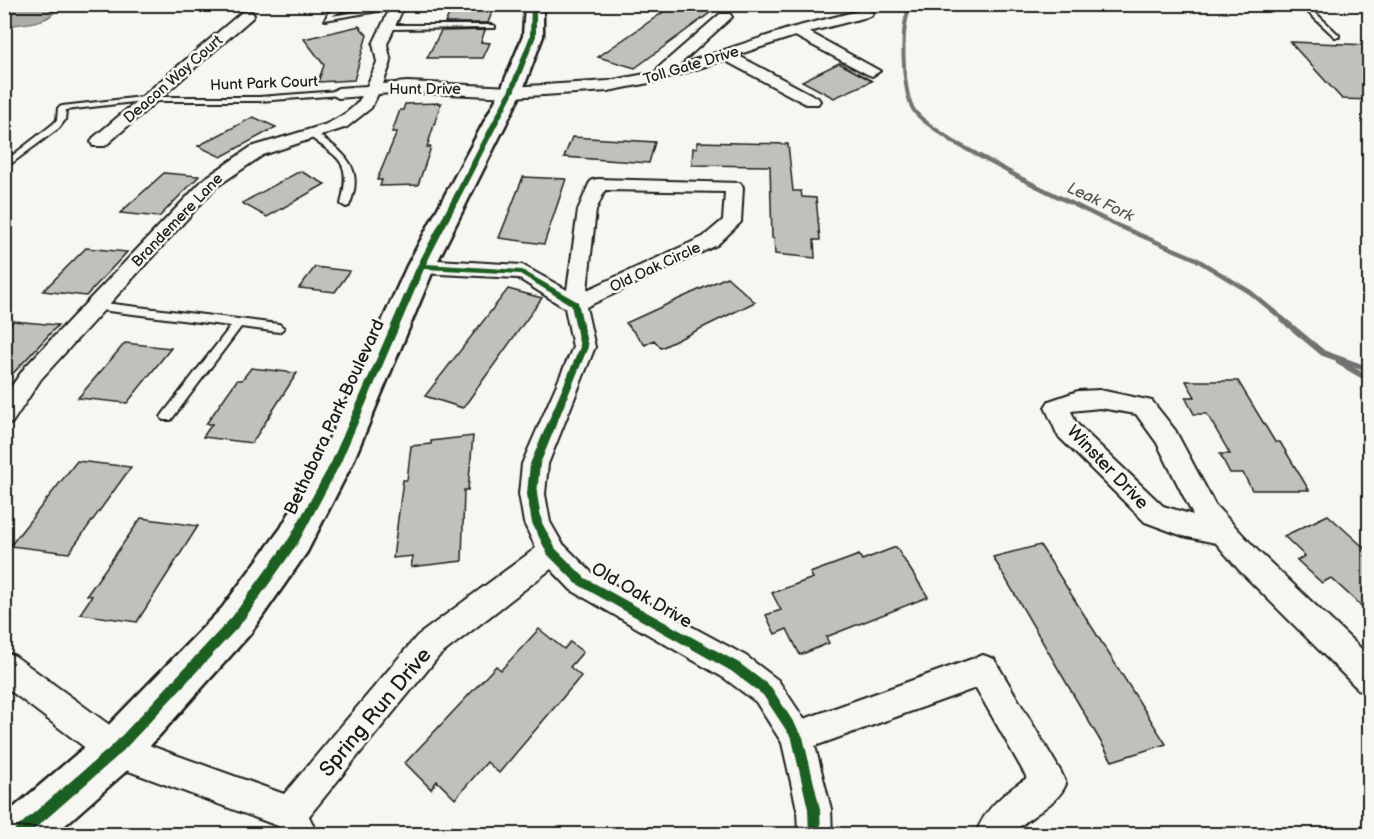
<svg xmlns="http://www.w3.org/2000/svg" width="1374" height="839" font-family="'Balsamiq Sans',sans-serif">
<style>
.water{fill:#acaca9;stroke:#727271;stroke-width:1.5}
.lines{fill:none;stroke-linecap:round;stroke-linejoin:round}
.stream-far2{stroke:#727271;stroke-width:4}
.stream-far1{stroke:#727271;stroke-width:4.5}
.stream{stroke:#727271;stroke-width:6}
.building{fill:#c0c0bd;stroke:#1c1c1c;stroke-width:1.5}
.lane-casing{stroke:#1c1c1c;stroke-width:4}
.street-casing{stroke:#1c1c1c;stroke-width:4}
.secondary-casing{stroke:#1c1c1c;stroke-width:5}
.lane{fill:#f6f6f2;fill-rule:evenodd}
.street{fill:#f6f6f2;fill-rule:evenodd}
.secondary{fill:#f6f6f2;fill-rule:evenodd}
.cycleway-casing{stroke:#f6f6f2;stroke-width:4}
.cycleway{fill:#1b5e20;fill-rule:evenodd}
.labels{text-anchor:middle;stroke-width:5;stroke-linejoin:round;paint-order:stroke}
.far-street-label{font-size:15px;fill:#1c1c1c;stroke:#f6f6f2}
.far-water-label{font-size:16px;font-style:italic;fill:#565654;stroke:#f6f6f2}
.street-label{font-size:18px;fill:#1c1c1c;stroke:#f6f6f2}
.near-street-label{font-size:21px;fill:#1c1c1c;stroke:#f6f6f2}
</style>
<rect width="100%" height="100%" fill="#f6f6f2"/>
<filter id="ink" filterUnits="userSpaceOnUse"><feTurbulence type="fractalNoise" baseFrequency=".0167" numOctaves="2"/><feDisplacementMap in="SourceGraphic" scale="12" xChannelSelector="R" yChannelSelector="G"/><feConvolveMatrix kernelMatrix="1 2 1 2 8 2 1 2 1" color-interpolation-filters="sRGB"/></filter>
<g filter="url(#ink)">
<!-- water -->
<path class="water" d="M 5,4 L 58,4 C 54,25 21,23 5,26 Z"/>
<g class="lines">
<!-- stream-far2 -->
<path class="stream-far2" d="M 912,4 C 899,21 902,90 913,109 C 920,121 941,132 952,141"/>
<!-- stream-far1 -->
<path class="stream-far1" d="M 950,140 L 1022,179 L 1114,224 L 1194,258 L 1250,292 L 1284,320"/>
<!-- stream -->
<path class="stream" d="M 1282,319 L 1323,353 L 1370,370
M 1339,362 L 1370,380"/>
</g>
<!-- building -->
<path class="building" d="M 454,4 L 495,4 L 488,23 L 445,23 Z
M 675,4 L 711,12 L 635,68 L 598,57 Z
M 359,26 L 367,35 L 354,80 L 318,82 L 324,65 L 304,39 Z
M 485,30 L 481,42 L 490,43 L 483,58 L 427,58 L 441,31 Z
M 1290,42 L 1370,45 L 1370,100 L 1342,99 Z
M 839,63 L 872,81 L 834,98 L 802,81 Z
M 441,103 L 427,147 L 431,147 L 418,185 L 380,186 L 382,180 L 377,180 L 397,132 L 392,132 L 400,110 L 403,110 L 405,104 Z
M 253,117 L 276,127 L 221,157 L 198,146 Z
M 572,137 L 655,142 L 649,163 L 564,157 Z
M 697,142 L 788,144 L 793,191 L 801,191 L 802,197 L 816,198 L 820,240 L 814,240 L 815,258 L 775,254 L 774,238 L 772,238 L 770,166 L 692,165 L 693,148 L 697,148 Z
M 300,171 L 325,184 L 267,217 L 242,203 Z
M 164,173 L 199,176 L 159,217 L 120,213 Z
M 523,177 L 566,179 L 544,244 L 499,238 Z
M 86,248 L 127,252 L 86,296 L 43,291 Z
M 315,267 L 350,271 L 335,292 L 299,288 Z
M 727,277 L 755,302 L 661,348 L 654,340 L 645,345 L 626,323 Z
M 508,289 L 542,298 L 463,408 L 425,396 Z
M 13,321 L 58,325 L 4,383 L 4,330 Z
M 125,343 L 171,348 L 127,403 L 78,398 Z
M 251,368 L 297,373 L 252,443 L 203,437 L 212,424 L 206,424 L 237,380 L 242,380 Z
M 1186,381 L 1238,381 L 1275,442 L 1280,442 L 1309,490 L 1252,490 L 1243,473 L 1230,473 L 1220,454 L 1230,454 L 1207,414 L 1194,414 L 1185,397 L 1195,397 Z
M 473,436 L 468,490 L 464,490 L 462,561 L 411,567 L 413,556 L 393,558 L 403,480 L 407,480 L 411,446 L 431,444 L 431,441 Z
M 77,461 L 131,467 L 69,553 L 10,546 Z
M 1328,515 L 1370,553 L 1370,614 L 1331,578 L 1322,583 L 1297,560 L 1305,556 L 1284,536 Z
M 141,518 L 198,526 L 137,622 L 80,614 L 92,596 L 87,595 Z
M 1040,545 L 1166,744 L 1112,761 L 993,557 Z
M 896,547 L 928,597 L 826,637 L 829,643 L 800,655 L 787,629 L 775,634 L 766,615 L 781,610 L 772,593 L 813,578 L 810,573 L 859,555 L 862,560 Z
M 539,629 L 564,649 L 570,642 L 583,652 L 570,667 L 581,676 L 499,773 L 487,762 L 455,799 L 437,781 L 431,789 L 405,763 L 496,666 L 501,670 Z"/>
<g class="lines">
<defs>
<path id="lane" d="M 344,4 L 353,4 L 332,16 L 398,5 L 401,7 L 325,20 L 328,13 Z
M 1299,4 L 1306,4 L 1339,35 L 1339,37 L 1335,37 Z
M 493,25 L 495,26 L 495,28 L 387,29 L 384,27 L 387,25 Z
M 338,91 L 342,93 L 341,95 L 259,101 L 142,101 L 66,110 L 65,120 L 59,128 L 4,169 L 4,162 L 53,124 L 57,120 L 58,108 L 62,106 L 142,97 L 259,97 Z
M 310,133 C 318,133 324,139 331,144 C 354,161 361,178 349,206 L 346,207 L 341,204 C 351,162 342,160 310,137 Z
M 96,302 L 279,324 L 284,328 L 279,332 L 241,327 L 171,420 L 163,420 L 161,417 L 163,414 L 231,326 L 92,309 L 91,306 L 92,303 Z"/>
<path id="street" d="M 392,4 L 405,4 L 387,44 L 391,62 L 383,84 L 407,82 L 511,87 L 608,81 L 656,72 L 658,68 L 720,14 L 730,14 L 732,17 L 679,65 L 791,28 L 866,9 L 873,13 L 871,16 L 809,32 L 880,71 L 872,76 L 867,74 L 795,36 L 737,55 L 818,98 L 820,101 L 818,104 L 806,104 L 724,60 L 659,81 L 608,91 L 511,97 L 407,92 L 378,94 L 371,108 L 347,127 L 263,155 L 216,187 L 41,379 L 12,423 L 4,425 L 4,397 L 25,367 L 204,179 L 251,147 L 324,125 C 338,119 355,109 362,96 L 338,98 L 330,93 L 338,88 L 367,86 L 377,62 L 373,44 Z
M 247,11 L 252,12 L 254,15 L 252,18 L 105,146 L 93,146 L 91,142 L 93,138 L 242,12 Z
M 598,179 L 740,183 L 743,187 L 741,222 L 717,245 L 586,307 L 595,347 L 548,464 L 545,494 L 550,522 L 562,543 L 591,572 L 746,656 L 778,680 L 804,719 L 983,655 L 994,659 L 1061,772 L 1066,784 C 1057,806 1028,815 1013,834 L 976,834 C 984,809 1005,792 1027,778 L 976,688 L 815,746 L 831,809 L 832,834 L 798,834 L 797,809 L 782,743 L 756,702 L 724,678 L 571,590 L 551,569 L 439,656 L 309,816 L 317,834 L 282,834 L 278,826 L 104,762 L 4,686 L 4,652 L 15,656 L 126,737 L 284,794 L 417,636 L 536,548 L 524,523 L 519,494 L 522,464 L 573,347 L 565,308 L 518,278 L 421,273 L 414,271 L 411,266 L 414,261 L 421,259 L 522,265 L 567,290 L 578,210 L 589,184 L 592,180 ZM 605,190 L 725,192 L 723,220 L 703,237 L 587,290 L 596,210 Z
M 1100,390 L 1152,401 L 1175,430 L 1215,505 L 1259,552 L 1370,657 L 1370,694 L 1359,690 L 1239,570 L 1216,543 L 1183,536 L 1145,522 L 1058,436 L 1045,407 L 1049,401 L 1078,391 ZM 1100,408 L 1136,414 L 1157,443 L 1193,515 L 1163,506 L 1076,423 L 1071,411 Z"/>
<path id="secondary" d="M 525,4 L 543,4 L 543,36 L 522,92 L 435,266 L 352,464 L 307,552 L 250,634 L 132,766 L 55,834 L 4,834 L 4,816 L 100,734 L 222,608 L 281,528 L 320,459 L 407,266 L 500,92 L 523,36 Z"/>
</defs>
<!-- lane casing -->
<use href="#lane" class="lane-casing"/>
<!-- street casing -->
<use href="#street" class="street-casing"/>
<!-- secondary casing -->
<use href="#secondary" class="secondary-casing"/>
<!-- lane -->
<use href="#lane" class="lane"/>
<!-- street -->
<use href="#street" class="street"/>
<!-- secondary -->
<use href="#secondary" class="secondary"/>
<defs>
<path id="cycleway" d="M 531,4 L 536,4 L 536,36 L 514,92 L 426,264 L 522,270 L 578,302 L 588,347 L 540,464 L 537,494 L 542,523 L 556,549 L 585,578 L 739,663 L 771,687 L 803,737 L 820,809 L 821,834 L 809,834 L 808,809 L 792,739 L 763,695 L 731,671 L 577,584 L 548,555 L 532,523 L 527,494 L 530,464 L 580,347 L 571,305 L 520,274 L 424,269 L 340,464 L 298,543 L 240,625 L 120,754 L 29,834 L 14,834 L 15,829 L 112,746 L 232,617 L 290,537 L 331,463 L 417,266 L 508,92 L 530,36 Z"/>
</defs>
<!-- cycleway casing -->
<use href="#cycleway" class="cycleway-casing"/>
<!-- cycleway -->
<use href="#cycleway" class="cycleway"/>
</g>
</g>
<g class="labels">
<!-- far-street labels -->
<g class="far-street-label">
<text transform="translate(691 65) rotate(-17)" y="5">Toll Gate Drive</text>
<text transform="translate(173 79) rotate(-41)" y="5">Deacon Way Court</text>
<text transform="translate(264 83) rotate(-2)" y="5">Hunt Park Court</text>
<text x="425" y="94">Hunt Drive</text>
<text transform="translate(177 220) rotate(-46)" y="5">Brandemere Lane</text>
<text transform="translate(655 267) rotate(-25)" y="5">Old Oak Circle</text>
</g>
<!-- far-water labels -->
<g class="far-water-label">
<text transform="translate(1101 201) rotate(25)" y="6">Leak Fork</text>
</g>
<!-- street labels -->
<g class="street-label">
<text transform="translate(334 417) rotate(-65)" y="6">Bethabara Park Boulevard</text>
<text transform="translate(1108 467) rotate(46)" y="6">Winster Drive</text>
<text transform="translate(642 595) rotate(30)" y="6">Old Oak Drive</text>
</g>
<!-- near-street labels -->
<g class="near-street-label">
<text transform="translate(375 712) rotate(-50)" y="7">Spring Run Drive</text>
</g>
</g>
<!-- margin -->
<rect width="1374" height="839" fill="none" stroke="#f6f6f2" stroke-width="24"/>
<rect x="12" y="12" width="1350" height="815" fill="none" stroke="#1c1c1c" stroke-width="2" filter="url(#ink)"/>
</svg>
